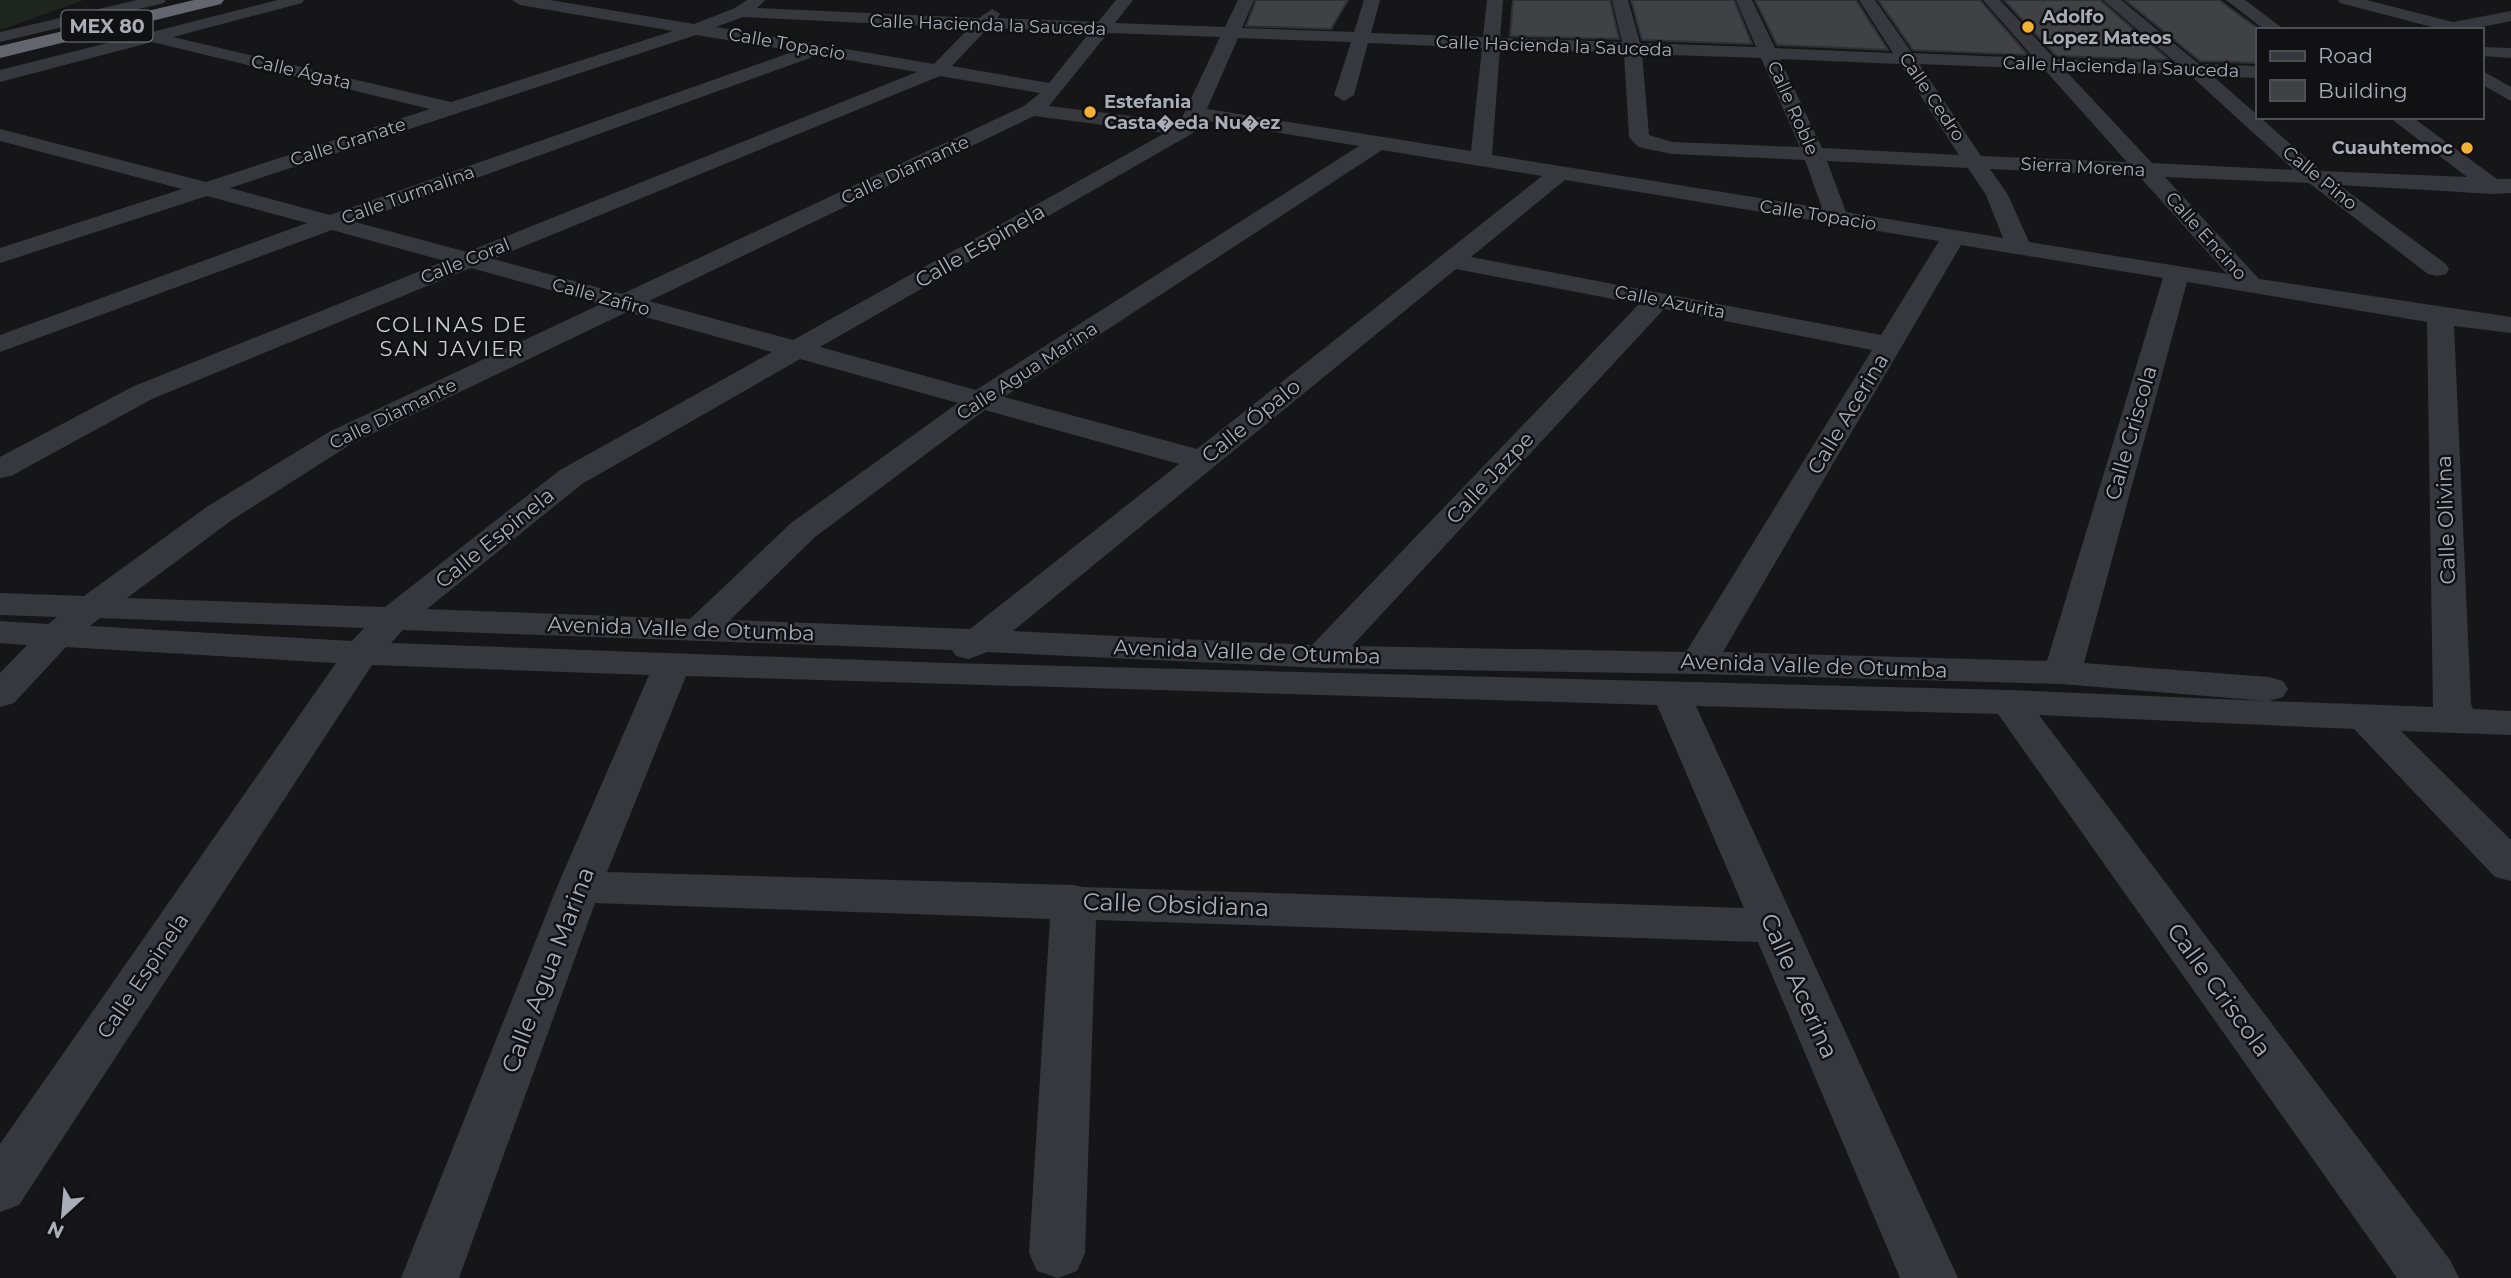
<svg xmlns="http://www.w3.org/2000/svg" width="2511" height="1278" font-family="Montserrat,sans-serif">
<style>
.green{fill:#1e261f}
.building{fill:#404145;stroke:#303034;stroke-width:2}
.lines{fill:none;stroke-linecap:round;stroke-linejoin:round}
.street{fill:#37383d;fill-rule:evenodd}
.highway{fill:#63666e;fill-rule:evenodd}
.poi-dot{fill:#f2b134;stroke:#111113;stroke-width:2.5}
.labels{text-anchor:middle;stroke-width:5;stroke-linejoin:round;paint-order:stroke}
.far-poi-label{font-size:18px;font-weight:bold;fill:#a8adb8;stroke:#111113;text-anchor:start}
.far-street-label{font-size:18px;fill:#a8adb8;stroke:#111113}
.shield{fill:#111113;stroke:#7b7e86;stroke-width:2}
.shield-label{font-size:19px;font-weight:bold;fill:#a8adb8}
.street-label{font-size:21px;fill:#a8adb8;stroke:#111113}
.far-quarter-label{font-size:21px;letter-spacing:2px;fill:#c9ccd4;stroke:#111113}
.near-street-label{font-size:24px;fill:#a8adb8;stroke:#111113}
</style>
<rect width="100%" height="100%" fill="#161618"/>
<!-- green -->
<path class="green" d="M 0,0 L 84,0 L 0,30 Z"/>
<!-- building -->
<path class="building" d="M 1256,0 L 1348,0 L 1331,29 L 1246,26 Z
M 1513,0 L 1610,0 L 1619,39 L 1510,36 Z
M 1631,0 L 1734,0 L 1752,44 L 1642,40 Z
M 1755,0 L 1856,0 L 1888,50 L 1777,45 Z
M 1878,0 L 1980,0 L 2028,55 L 1913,50 Z
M 2004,0 L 2100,0 L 2169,60 L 2056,56 Z
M 2125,0 L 2219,0 L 2257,28 L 2257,63 L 2200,61 Z"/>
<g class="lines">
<!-- street -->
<path class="street" d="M 137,0 L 166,0 L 164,3 L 0,42 L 0,32 Z
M 277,0 L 304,0 L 302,3 L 173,37 L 451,102 L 673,31 L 520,5 L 512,0 L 550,0 L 694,24 L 735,8 L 747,0 L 765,0 L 757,8 L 979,18 L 992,9 L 1000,14 L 997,18 L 1098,22 L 1116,0 L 1133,0 L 1115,23 L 1225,27 L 1238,0 L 1254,0 L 1242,28 L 1354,32 L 1364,0 L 1380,0 L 1371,33 L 1483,37 L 1487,0 L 1503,0 L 1500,38 L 1622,42 L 1612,0 L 1628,0 L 1640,43 L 1756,47 L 1736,0 L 1752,0 L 1775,48 L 1893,53 L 1859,0 L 1875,0 L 1912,53 L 2034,58 L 1983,0 L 2000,0 L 2055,59 L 2176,63 L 2103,0 L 2121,0 L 2199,64 L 2257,66 L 2257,78 L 2213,76 L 2321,171 L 2467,177 L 2389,117 L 2412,117 L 2497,179 L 2511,179 L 2511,193 L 2494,194 L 2339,185 L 2446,264 L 2449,269 L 2446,274 L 2437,276 L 2428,274 L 2309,183 L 2165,177 L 2259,279 L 2511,317 L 2511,333 L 2454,326 L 2471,704 L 2473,709 L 2511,711 L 2511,735 L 2401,731 L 2511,840 L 2511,881 L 2495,877 L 2354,729 L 2039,715 L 2450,1260 L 2459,1278 L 2397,1278 L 1998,714 L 1696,706 L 1958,1278 L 1900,1278 L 1758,942 L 1096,920 L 1085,1253 L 1077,1271 L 1058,1278 L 1037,1271 L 1029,1253 L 1050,919 L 595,903 L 459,1278 L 401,1278 L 557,887 L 649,675 L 372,665 L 19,1205 L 0,1212 L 0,1144 L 336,663 L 66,647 L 14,703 L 0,707 L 0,673 L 27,645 L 0,643 L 0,621 L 48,624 L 57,617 L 0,615 L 0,593 L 84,596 L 208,506 L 329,432 L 601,304 L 471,268 L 152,399 L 11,476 L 0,478 L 0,457 L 132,387 L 445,261 L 332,230 L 0,352 L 0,335 L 307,223 L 207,196 L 0,263 L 0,248 L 182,189 L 0,141 L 0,129 L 206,182 L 430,109 L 152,42 L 0,82 L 0,70 L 131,37 L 100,30 L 97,26 L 100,22 L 106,21 L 152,32 ZM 743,17 L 969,28 L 934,64 L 716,27 ZM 988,28 L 1090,32 L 1049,83 L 952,66 ZM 1108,33 L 1220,37 L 1180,122 L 1049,106 ZM 696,35 L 795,51 L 330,215 L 230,188 ZM 1238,38 L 1351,42 L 1334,95 L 1344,101 L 1354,95 L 1368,43 L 1482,48 L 1471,151 L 1207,109 ZM 1500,48 L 1624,53 L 1629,137 L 1638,147 L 1672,154 L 1805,160 L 1822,208 L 1492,155 ZM 1642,54 L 1761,58 L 1800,147 L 1672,142 L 1649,135 ZM 818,55 L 917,72 L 467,252 L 355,222 ZM 1780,59 L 1900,64 L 1959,155 L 1822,148 ZM 1919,64 L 2044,69 L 2127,162 L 1981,156 ZM 2065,70 L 2190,75 L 2294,170 L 2152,163 ZM 940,76 L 1040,93 L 1024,106 L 622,294 L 493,259 ZM 1034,116 L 1165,133 L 793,340 L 649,301 ZM 1201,120 L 1359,146 L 976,390 L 820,347 L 1193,133 ZM 1382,150 L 1542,176 L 1197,449 L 1004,397 ZM 1827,161 L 1968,168 L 1986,195 L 2003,238 L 1846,212 ZM 1990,169 L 2139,176 L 2227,274 L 2029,242 L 2008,195 ZM 1565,180 L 1939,241 L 1881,335 L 1471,257 ZM 1961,245 L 2163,278 L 2047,661 L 1723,652 ZM 1456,269 L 1639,304 L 1312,645 L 1013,631 ZM 2187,282 L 2427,322 L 2433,707 L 2269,701 L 2283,697 L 2288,689 L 2283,681 L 2269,677 L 2084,663 ZM 1664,309 L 1872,350 L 1686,652 L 1352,646 ZM 627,312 L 772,352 L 560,470 L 385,607 L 127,598 L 232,520 L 351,444 ZM 800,359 L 958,403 L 791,523 L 690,619 L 427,609 L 582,484 ZM 985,410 L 1179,464 L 970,629 L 730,620 L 815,537 ZM 100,618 L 364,628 L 352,641 L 90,626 ZM 403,630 L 952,650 L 956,656 L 969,659 L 987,652 L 1322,668 L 1698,674 L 2062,684 L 2266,701 L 2009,690 L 947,663 L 391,643 ZM 686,676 L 1657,705 L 1744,908 L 1082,887 L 1074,885 L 607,872 Z
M 2226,0 L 2245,0 L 2285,30 L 2265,30 Z
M 2338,0 L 2366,0 L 2453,22 L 2511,11 L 2511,21 L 2467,30 L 2431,30 L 2432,27 L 2340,3 Z
M 2485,47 L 2511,48 L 2511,58 L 2481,56 L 2481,48 Z
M 2481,70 L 2511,87 L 2511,101 L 2481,84 Z"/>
<!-- highway -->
<path class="highway" d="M 194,0 L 224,0 L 221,4 L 0,58 L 0,46 Z"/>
</g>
<!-- markers -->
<g class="poi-dot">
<circle cx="2028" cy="27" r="7"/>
<circle cx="1090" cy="112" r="7"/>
<circle cx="2467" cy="148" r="7"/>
</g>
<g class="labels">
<!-- far-poi labels -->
<g class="far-poi-label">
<text x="2042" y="23">Adolfo<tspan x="2042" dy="21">Lopez Mateos</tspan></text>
<text x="1104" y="108">Estefania<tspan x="1104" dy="21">Casta�eda Nu�ez</tspan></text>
<text x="2453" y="154" text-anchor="end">Cuauhtemoc</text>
</g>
<!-- far-street labels -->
<g class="far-street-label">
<text transform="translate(988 25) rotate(2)" y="6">Calle Hacienda la Sauceda</text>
<text transform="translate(787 44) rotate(10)" y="6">Calle Topacio</text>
<text transform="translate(1554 46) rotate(2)" y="6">Calle Hacienda la Sauceda</text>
<text transform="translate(2121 67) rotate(2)" y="6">Calle Hacienda la Sauceda</text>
<text transform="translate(301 72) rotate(13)" y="6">Calle Ágata</text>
<text transform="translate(1932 97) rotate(56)" y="6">Calle Cedro</text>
<text transform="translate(1793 108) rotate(66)" y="6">Calle Roble</text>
<text transform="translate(348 142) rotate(-18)" y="6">Calle Granate</text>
<text transform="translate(2083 167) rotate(3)" y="6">Sierra Morena</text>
<text transform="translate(905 170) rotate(-25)" y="6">Calle Diamante</text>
<text transform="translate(2320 178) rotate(39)" y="6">Calle Pino</text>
<text transform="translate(408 195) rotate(-20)" y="6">Calle Turmalina</text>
<text transform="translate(1818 215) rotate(9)" y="6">Calle Topacio</text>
<text transform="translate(2206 236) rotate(48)" y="6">Calle Encino</text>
<text transform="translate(465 261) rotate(-22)" y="6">Calle Coral</text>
<text transform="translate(601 297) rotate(15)" y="6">Calle Zafiro</text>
<text transform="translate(1670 302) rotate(11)" y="6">Calle Azurita</text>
<text transform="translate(1027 371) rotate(-33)" y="6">Calle Agua Marina</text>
<text transform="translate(393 414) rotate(-26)" y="6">Calle Diamante</text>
</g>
<!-- shield labels -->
<rect class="shield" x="61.5" y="10.5" width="91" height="31" rx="5"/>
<g class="shield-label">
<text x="107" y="33">MEX 80</text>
</g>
<!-- street labels -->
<g class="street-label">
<text transform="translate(980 246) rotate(-30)" y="7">Calle Espinela</text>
<text transform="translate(1848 414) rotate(-59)" y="7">Calle Acerina</text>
<text transform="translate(1251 421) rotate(-39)" y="7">Calle Ópalo</text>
<text transform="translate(2131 433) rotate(-74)" y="7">Calle Criscola</text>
<text transform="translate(1490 478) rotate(-47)" y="7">Calle Jazpe</text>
<text transform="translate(2446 520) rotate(-92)" y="7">Calle Olivina</text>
<text transform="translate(495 538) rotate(-39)" y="7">Calle Espinela</text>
<text transform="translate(681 629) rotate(2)" y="7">Avenida Valle de Otumba</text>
<text transform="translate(1247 652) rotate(2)" y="7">Avenida Valle de Otumba</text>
<text transform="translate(1814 666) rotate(2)" y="7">Avenida Valle de Otumba</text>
<text transform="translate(143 976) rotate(-56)" y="7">Calle Espinela</text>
</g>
<!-- far-quarter labels -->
<g class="far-quarter-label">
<text x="452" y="332">COLINAS DE<tspan x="452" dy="24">SAN JAVIER</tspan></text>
</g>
<!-- near-street labels -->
<g class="near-street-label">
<text transform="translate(1176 905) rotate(2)" y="8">Calle Obsidiana</text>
<text transform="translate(548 970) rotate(-69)" y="8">Calle Agua Marina</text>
<text transform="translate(1799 986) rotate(66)" y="8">Calle Acerina</text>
<text transform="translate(2219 990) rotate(54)" y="8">Calle Criscola</text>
</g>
</g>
<!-- legend -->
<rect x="2256" y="28" width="228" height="91" fill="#111113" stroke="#4d4f55" stroke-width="2"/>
<rect x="2270" y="51" width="35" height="10" fill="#37383d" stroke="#4d4f55" stroke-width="2"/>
<text x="2318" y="63" font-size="21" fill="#a8adb8">Road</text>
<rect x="2270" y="80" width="35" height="21" fill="#404145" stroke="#4d4f55" stroke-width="2"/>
<text x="2318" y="98" font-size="21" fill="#a8adb8">Building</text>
<!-- north arrow -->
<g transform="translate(63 1215) rotate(206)" stroke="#111113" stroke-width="5" paint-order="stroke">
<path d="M0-5L12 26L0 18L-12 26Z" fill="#a8adb8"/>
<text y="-10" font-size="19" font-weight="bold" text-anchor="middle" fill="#a8adb8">N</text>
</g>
</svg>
